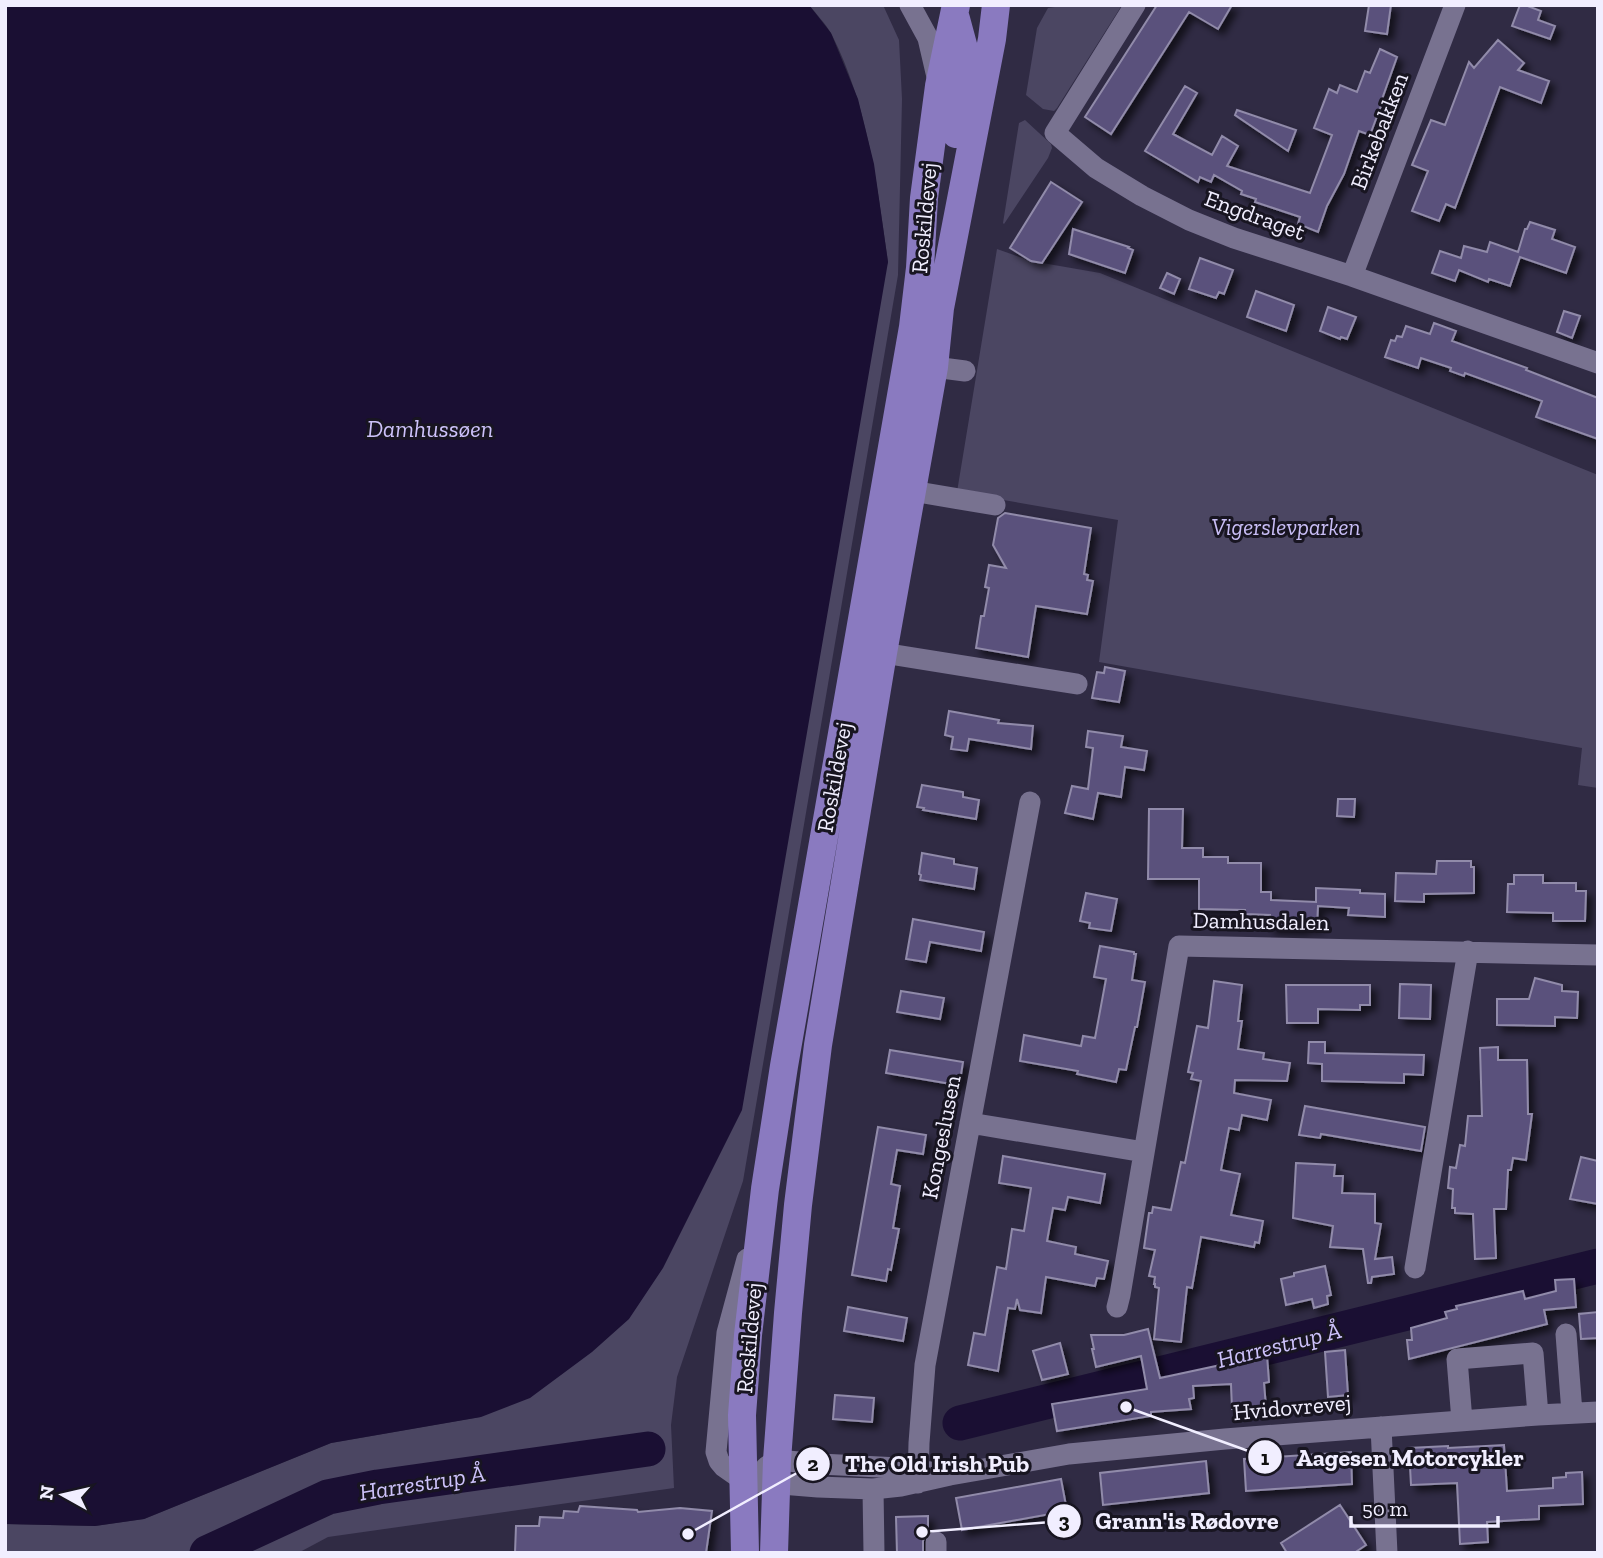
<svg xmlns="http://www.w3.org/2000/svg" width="1603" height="1558" font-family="'Zilla Slab',serif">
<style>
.green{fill:#4b4662}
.water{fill:#1a0f33}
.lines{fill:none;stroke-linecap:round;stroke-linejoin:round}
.river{stroke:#1a0f33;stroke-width:35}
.building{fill:#5a517c;stroke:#918baa;stroke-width:2;filter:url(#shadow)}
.minor{stroke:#787290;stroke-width:21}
.major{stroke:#8a7ac0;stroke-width:28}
.labels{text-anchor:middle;stroke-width:6;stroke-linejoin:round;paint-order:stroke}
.street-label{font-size:23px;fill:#f1eeff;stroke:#181521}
.park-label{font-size:23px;font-style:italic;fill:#c8bdf5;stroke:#181521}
.water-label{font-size:24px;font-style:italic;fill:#cdc2fa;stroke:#181521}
.leader{fill:none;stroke:#f1eeff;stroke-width:2.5}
.callout-dot{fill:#f1eeff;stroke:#181521;stroke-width:2.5}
.mark-label{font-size:21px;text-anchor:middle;font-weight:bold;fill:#111}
.callout-label{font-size:24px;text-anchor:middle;font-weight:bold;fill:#f1eeff;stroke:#181521;stroke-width:6;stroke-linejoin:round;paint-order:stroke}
</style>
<defs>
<filter id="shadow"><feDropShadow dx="5.5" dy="5.5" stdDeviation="3.5" flood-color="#0009"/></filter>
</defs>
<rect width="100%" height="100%" fill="#302b44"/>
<!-- green -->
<path class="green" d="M 809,5 L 883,5 L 899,40 L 902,99 L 898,275 L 743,1181 L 677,1377 L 671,1425 L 674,1488 L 328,1537 L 298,1553 L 5,1553 L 5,1524 L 95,1526 L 144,1519 L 331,1443 L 480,1417 L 888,262 C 877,184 868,107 832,35 C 826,24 817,15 809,5 Z
M 1068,5 L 1122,5 L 1057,108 L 1054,111 L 1043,109 L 1026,95 L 1037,28 L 1048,8 Z
M 1025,120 L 1051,144 L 1052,148 L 1048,158 L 1004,224 L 1003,223 L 1019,123 Z
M 997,249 L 1031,261 L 1100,273 L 1598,475 L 1598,788 L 1578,785 L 1582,748 L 1099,662 L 1118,520 L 957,492 Z"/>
<!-- water -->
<path class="water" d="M 5,5 L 809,5 L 831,33 L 858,99 L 874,164 L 888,262 L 742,1110 L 663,1268 L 629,1319 L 592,1352 L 530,1398 L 481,1417 L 331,1443 L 144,1519 L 95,1526 L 5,1524 Z"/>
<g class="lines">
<!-- river -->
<path class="river" d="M 960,1423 L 1598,1266
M 207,1553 L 328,1497 L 378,1487 L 648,1449"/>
</g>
<!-- building -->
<path class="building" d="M 1157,5 L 1232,5 L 1218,29 L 1189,12 L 1111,134 L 1085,117 Z
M 1369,5 L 1391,5 L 1387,34 L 1365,31 Z
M 1520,5 L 1525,5 L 1541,11 L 1538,20 L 1555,26 L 1550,39 L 1512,26 Z
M 1498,40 L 1524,63 L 1518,70 L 1549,81 L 1541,103 L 1500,87 L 1455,208 L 1446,204 L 1439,221 L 1412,211 L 1428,171 L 1412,165 L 1431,120 L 1445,125 L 1469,62 L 1474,68 Z
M 1380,49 L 1397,57 L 1381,102 L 1382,103 L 1370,135 L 1359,131 L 1344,174 L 1327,206 L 1318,232 L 1298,224 L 1300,217 L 1255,202 L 1256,199 L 1241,194 L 1242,191 L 1214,175 L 1211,182 L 1200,177 L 1198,182 L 1145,151 L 1185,86 L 1197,93 L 1173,134 L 1212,155 L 1222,136 L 1238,146 L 1227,166 L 1310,193 L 1332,135 L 1314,128 L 1329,89 L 1337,93 L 1340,85 L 1357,92 L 1365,71 L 1370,73 Z
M 1237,110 L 1296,130 L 1288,151 L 1235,115 Z
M 1051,182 L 1082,202 L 1042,263 L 1031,261 L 1010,248 Z
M 1530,222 L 1555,230 L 1552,239 L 1575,247 L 1566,273 L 1520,257 L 1510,286 L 1489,279 L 1488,282 L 1459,270 L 1455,281 L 1432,273 L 1440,251 L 1461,258 L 1464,246 L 1487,252 L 1490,242 L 1518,252 L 1525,229 L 1527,229 Z
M 1073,229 L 1129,247 L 1128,248 L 1133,250 L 1125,273 L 1069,254 Z
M 1200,258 L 1233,270 L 1224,294 L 1219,292 L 1216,298 L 1189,289 Z
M 1167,273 L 1180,279 L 1174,294 L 1160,288 Z
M 1256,291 L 1294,305 L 1286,331 L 1247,317 Z
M 1328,307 L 1356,317 L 1347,339 L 1341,337 L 1340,339 L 1320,331 Z
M 1564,311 L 1580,316 L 1572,338 L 1557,332 Z
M 1434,323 L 1456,331 L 1452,341 L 1527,368 L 1526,370 L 1598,398 L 1598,439 L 1536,417 L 1542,401 L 1465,373 L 1464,376 L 1450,371 L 1451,368 L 1421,358 L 1418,368 L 1385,357 L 1391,340 L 1395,341 L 1397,336 L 1402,337 L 1406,326 L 1430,334 Z
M 1005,513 L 1091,528 L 1084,574 L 1088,575 L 1087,580 L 1093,581 L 1087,614 L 1036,606 L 1028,657 L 976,648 L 981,616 L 984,616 L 989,588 L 985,587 L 989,565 L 1006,568 L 993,545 L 998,518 Z
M 1105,667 L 1125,671 L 1119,702 L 1092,698 L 1097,672 L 1104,673 Z
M 949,711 L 999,720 L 998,723 L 1033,726 L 1031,749 L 969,739 L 967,751 L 951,749 L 953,737 L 945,735 Z
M 1088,731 L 1123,736 L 1121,747 L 1147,751 L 1144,770 L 1125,767 L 1121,797 L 1098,793 L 1093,819 L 1065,813 L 1072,786 L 1088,789 L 1093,748 L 1086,747 Z
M 922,785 L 963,792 L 963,797 L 979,800 L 976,819 L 923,810 L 924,808 L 917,807 Z
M 1338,799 L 1355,799 L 1354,817 L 1337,816 Z
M 1149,809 L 1183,809 L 1182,848 L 1203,848 L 1203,857 L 1228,857 L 1228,863 L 1261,863 L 1261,892 L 1271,892 L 1271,900 L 1316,902 L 1316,888 L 1360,890 L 1360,893 L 1385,894 L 1385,917 L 1348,915 L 1349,908 L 1318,906 L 1317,927 L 1303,926 L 1303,929 L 1270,928 L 1270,915 L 1245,914 L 1245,910 L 1199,909 L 1199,879 L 1148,879 Z
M 922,853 L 954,859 L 954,864 L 977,868 L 974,889 L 920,880 L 921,875 L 919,874 Z
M 1437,861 L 1471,861 L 1471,867 L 1474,867 L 1474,893 L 1424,894 L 1424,902 L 1395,901 L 1396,873 L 1436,874 Z
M 1514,875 L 1543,875 L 1543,883 L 1576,883 L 1576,891 L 1586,891 L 1585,921 L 1553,921 L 1553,913 L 1507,912 L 1508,884 L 1514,884 Z
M 1086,893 L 1117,899 L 1111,931 L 1089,928 L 1090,923 L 1080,921 Z
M 913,919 L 984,932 L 981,951 L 930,942 L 926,962 L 906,959 Z
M 1100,946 L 1134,952 L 1134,954 L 1136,954 L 1132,980 L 1145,982 L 1137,1027 L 1135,1027 L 1126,1070 L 1119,1069 L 1116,1082 L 1077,1074 L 1078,1071 L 1020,1061 L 1024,1035 L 1081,1046 L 1083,1036 L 1095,1038 L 1106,979 L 1094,977 Z
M 1535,978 L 1562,985 L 1562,991 L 1578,992 L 1577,1018 L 1555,1017 L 1555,1026 L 1497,1025 L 1497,999 L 1529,999 Z
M 1214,981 L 1242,985 L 1238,1021 L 1242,1021 L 1238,1049 L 1264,1053 L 1263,1059 L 1290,1063 L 1287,1081 L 1235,1080 L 1234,1093 L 1271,1100 L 1267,1120 L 1242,1115 L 1239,1130 L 1229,1128 L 1221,1170 L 1240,1174 L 1231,1215 L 1263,1221 L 1259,1243 L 1255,1242 L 1254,1247 L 1201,1237 L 1192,1288 L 1187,1287 L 1181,1342 L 1154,1339 L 1159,1288 L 1155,1287 L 1155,1284 L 1154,1284 L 1155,1277 L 1149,1276 L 1155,1250 L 1144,1248 L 1149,1213 L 1152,1213 L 1153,1207 L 1171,1210 L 1181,1162 L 1185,1163 L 1201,1081 L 1191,1079 L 1193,1073 L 1188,1072 L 1197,1026 L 1208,1028 Z
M 1400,984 L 1431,985 L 1430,1019 L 1399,1018 Z
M 1286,985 L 1370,985 L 1370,1005 L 1360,1005 L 1360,1010 L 1318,1009 L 1318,1023 L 1287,1023 Z
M 901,991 L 944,998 L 940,1019 L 897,1012 Z
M 1309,1042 L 1325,1042 L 1325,1053 L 1424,1055 L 1423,1075 L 1404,1074 L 1404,1083 L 1322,1081 L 1322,1064 L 1308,1063 Z
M 1498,1047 L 1498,1060 L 1527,1060 L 1528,1114 L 1532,1114 L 1526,1160 L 1513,1158 L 1511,1170 L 1508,1170 L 1506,1209 L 1494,1209 L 1496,1258 L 1475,1259 L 1473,1214 L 1455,1213 L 1455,1208 L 1452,1208 L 1453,1189 L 1448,1188 L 1450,1167 L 1456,1168 L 1460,1145 L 1465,1146 L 1468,1116 L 1482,1116 L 1480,1048 Z
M 890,1050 L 963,1062 L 960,1081 L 958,1080 L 957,1085 L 886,1073 Z
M 1305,1106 L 1425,1127 L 1421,1151 L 1321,1134 L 1320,1138 L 1299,1135 Z
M 878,1127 L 926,1135 L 923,1154 L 897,1150 L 891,1184 L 900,1186 L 893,1228 L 899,1229 L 891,1270 L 888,1269 L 886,1281 L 852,1275 Z
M 1003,1156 L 1105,1174 L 1100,1203 L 1068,1197 L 1065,1210 L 1053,1208 L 1047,1241 L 1076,1247 L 1075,1254 L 1108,1261 L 1104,1279 L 1097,1278 L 1095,1286 L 1046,1277 L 1041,1313 L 1020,1310 L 1017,1299 L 1015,1309 L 1008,1308 L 998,1371 L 968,1365 L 974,1333 L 985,1335 L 997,1267 L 1006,1269 L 1012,1229 L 1024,1231 L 1031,1188 L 999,1183 Z
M 1581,1157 L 1598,1161 L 1598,1204 L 1570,1199 Z
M 1296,1163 L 1335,1165 L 1334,1176 L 1343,1176 L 1342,1193 L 1375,1194 L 1375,1223 L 1381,1224 L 1375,1259 L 1392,1257 L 1394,1274 L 1372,1277 L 1371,1283 L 1368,1283 L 1363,1249 L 1330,1247 L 1333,1226 L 1293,1218 Z
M 1325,1266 L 1331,1295 L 1327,1296 L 1328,1304 L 1314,1308 L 1312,1299 L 1286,1305 L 1281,1279 L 1294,1276 L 1294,1273 Z
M 1574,1279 L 1576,1307 L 1544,1310 L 1547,1324 L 1409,1359 L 1407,1340 L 1412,1340 L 1411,1328 L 1447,1318 L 1445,1312 L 1457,1309 L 1456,1306 L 1523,1291 L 1525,1299 L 1556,1291 L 1555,1280 Z
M 848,1307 L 907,1318 L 903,1341 L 844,1331 Z
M 1598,1312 L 1598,1338 L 1581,1339 L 1579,1314 Z
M 1148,1329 L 1160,1378 L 1267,1355 L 1269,1382 L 1264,1383 L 1266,1407 L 1232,1409 L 1231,1384 L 1193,1386 L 1194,1398 L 1189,1399 L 1191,1409 L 1151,1412 L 1151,1416 L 1057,1431 L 1052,1404 L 1147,1389 L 1141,1356 L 1096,1367 L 1092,1349 L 1094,1349 L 1091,1335 L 1124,1335 Z
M 1060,1343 L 1068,1374 L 1042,1380 L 1033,1351 Z
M 1345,1350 L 1348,1395 L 1328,1397 L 1325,1352 Z
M 835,1395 L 874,1398 L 872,1422 L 833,1419 Z
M 1504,1445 L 1507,1491 L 1553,1488 L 1553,1478 L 1566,1477 L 1566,1473 L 1582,1472 L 1583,1504 L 1539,1506 L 1539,1519 L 1487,1522 L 1488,1542 L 1460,1544 L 1457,1483 L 1411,1485 L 1409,1448 L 1448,1446 L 1448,1448 Z
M 1351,1452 L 1352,1484 L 1246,1491 L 1244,1459 Z
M 1206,1461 L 1209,1493 L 1103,1505 L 1100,1473 Z
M 1061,1479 L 1067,1511 L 962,1530 L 956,1498 Z
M 1340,1505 L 1366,1545 L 1354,1553 L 1287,1553 L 1281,1543 Z
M 580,1506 L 637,1510 L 638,1512 L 680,1508 L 712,1511 L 706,1553 L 515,1553 L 516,1526 L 539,1526 L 540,1517 L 563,1518 L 564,1511 L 578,1512 Z
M 928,1516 L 928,1532 L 924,1536 L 923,1541 L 923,1553 L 897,1553 L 896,1517 Z"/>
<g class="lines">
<!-- minor -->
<path class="minor" d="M 910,5 L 928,38 L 938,81
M 1135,5 L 1055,133 L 1096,168 L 1142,196 L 1189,220 L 1234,238 L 1352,276 L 1598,363
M 1352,276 L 1455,5
M 934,367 L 965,371
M 912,491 L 995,505
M 883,653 L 1077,684
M 970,1123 L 1144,1152
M 747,1259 L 727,1333 L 716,1452 L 719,1461 L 724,1467 L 744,1481 L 818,1487 L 873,1489 L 901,1486 L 950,1475 L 1069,1454 L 1225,1439 L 1538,1415 L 1598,1412
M 1415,1268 L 1468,951
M 1117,1307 L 1120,1295 L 1179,946 L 1598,955
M 1566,1334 L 1572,1413
M 1462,1421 L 1457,1359 L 1533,1353 L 1538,1415
M 1381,1427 L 1387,1553
M 766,1467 L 777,1460 L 820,1464 L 899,1468 L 930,1472
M 918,1483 L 919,1443 L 925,1365 L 1030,802
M 873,1489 L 874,1553
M 936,1542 L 936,1553"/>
<!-- major -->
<path class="major" d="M 956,134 L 966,56 L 956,19
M 745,1553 L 742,1415 L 748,1335 L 765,1189 L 784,1066 L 913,327 L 920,268 L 924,198 L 939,86 L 956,5
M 774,1553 L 777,1460 L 788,1313 L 798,1205 L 818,1045 L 883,653 L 934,367 L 940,308 L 992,39 L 996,5"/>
</g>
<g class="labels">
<!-- street labels -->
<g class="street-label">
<text transform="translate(1379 131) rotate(-69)" y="8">Birkebakken</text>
<text transform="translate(1255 215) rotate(20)" y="8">Engdraget</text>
<text transform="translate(924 218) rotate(-85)" y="8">Roskildevej</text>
<text transform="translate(834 777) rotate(-80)" y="8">Roskildevej</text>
<text transform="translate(1261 921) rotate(1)" y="8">Damhusdalen</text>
<text transform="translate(941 1137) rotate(-79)" y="8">Kongeslusen</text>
<text transform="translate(749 1338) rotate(-85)" y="8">Roskildevej</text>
<text transform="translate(1292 1407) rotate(-5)" y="8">Hvidovrevej</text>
</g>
<!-- park labels -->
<g class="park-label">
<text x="1286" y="535">Vigerslevparken</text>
</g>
<!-- water labels -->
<g class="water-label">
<text x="430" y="437">Damhussøen</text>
<text transform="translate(1279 1345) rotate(-14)" y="8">Harrestrup Å</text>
<text transform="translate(422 1483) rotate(-9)" y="8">Harrestrup Å</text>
</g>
</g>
<!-- callouts -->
<path class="leader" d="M1126 1407L1265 1457M688 1534L813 1464M922 1532L1064 1521"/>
<g class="callout-dot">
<circle cx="1126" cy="1407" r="7"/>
<circle cx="688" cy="1534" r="7"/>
<circle cx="922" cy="1532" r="7"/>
<circle cx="1265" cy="1457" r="18"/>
<circle cx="813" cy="1464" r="18"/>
<circle cx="1064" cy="1521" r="18"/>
</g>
<g class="mark-label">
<text x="1265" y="1465">1</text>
<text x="813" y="1471">2</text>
<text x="1064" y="1528">3</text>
</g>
<g class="callout-label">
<text x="1410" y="1466">Aagesen Motorcykler</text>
<text x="937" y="1472">The Old Irish Pub</text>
<text x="1187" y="1529">Grann'is Rødovre</text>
</g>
<!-- border -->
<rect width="1603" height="1558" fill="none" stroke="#f1eeff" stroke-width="14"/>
<!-- north arrow -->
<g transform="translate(63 1495) rotate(278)" stroke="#181521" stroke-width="5" paint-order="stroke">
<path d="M0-5L12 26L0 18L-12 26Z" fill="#f1eeff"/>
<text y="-10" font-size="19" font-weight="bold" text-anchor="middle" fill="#f1eeff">N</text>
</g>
<!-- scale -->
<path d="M1351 1516v10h147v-10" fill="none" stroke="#f1eeff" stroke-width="3.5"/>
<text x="1362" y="1516" font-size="21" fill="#f1eeff" stroke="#181521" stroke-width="5" paint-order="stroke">50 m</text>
</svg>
